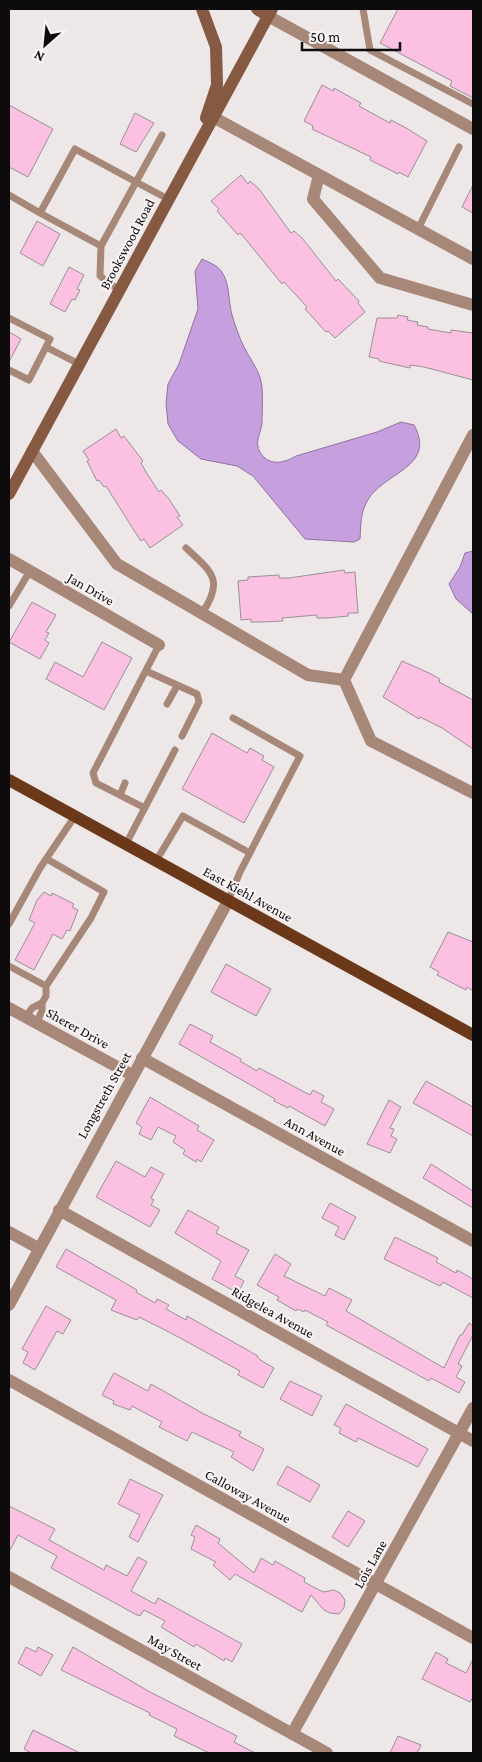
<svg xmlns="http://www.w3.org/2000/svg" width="482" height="1762" font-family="'Crimson Pro',serif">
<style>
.water{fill:#c69fdf;stroke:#8f73a0}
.building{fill:#fbc0e2;stroke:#979294}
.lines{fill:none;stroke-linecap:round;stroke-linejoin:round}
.service{stroke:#a78878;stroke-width:7}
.minor{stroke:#a78878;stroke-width:12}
.secondary{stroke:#855942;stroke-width:12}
.primary{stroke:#6c381a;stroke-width:12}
.labels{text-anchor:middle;stroke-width:4;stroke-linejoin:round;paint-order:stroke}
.street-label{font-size:14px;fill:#0e0b0c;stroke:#fbf4f4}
</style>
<rect width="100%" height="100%" fill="#eee7e7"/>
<!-- water -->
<path class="water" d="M 202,259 C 208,262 217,265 221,271 C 230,282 228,301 232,315 C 235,325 239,337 244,347 C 251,361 261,372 262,388 C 263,399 262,411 262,423 C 261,433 254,442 260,452 C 269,467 284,463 296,456 L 377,432 L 401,422 L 414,425 C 436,466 388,471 369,498 C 360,512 361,524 360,539 L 354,542 L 305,539 L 253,476 L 237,466 L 201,459 L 178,441 L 168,424 L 166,403 L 168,384 L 179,364 L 198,309 L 195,271 Z
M 473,551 L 473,614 L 456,599 L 449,584 L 460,567 L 465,553 Z"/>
<!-- building -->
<path class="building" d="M 398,9 L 473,9 L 473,98 L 450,86 L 452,81 L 380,43 Z
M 322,85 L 333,91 L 334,88 L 361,103 L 359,106 L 368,111 L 390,123 L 391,120 L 408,129 L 427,141 L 408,177 L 399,172 L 398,174 L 370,160 L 371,157 L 312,129 L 313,126 L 304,121 Z
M 9,105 L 53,129 L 28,177 L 9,167 Z
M 135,113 L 154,123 L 136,152 L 120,144 Z
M 241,175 L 248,184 L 250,181 L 259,189 L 291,233 L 294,231 L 302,238 L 336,281 L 338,279 L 359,301 L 358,303 L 365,312 L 335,338 L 328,331 L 326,332 L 305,309 L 307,307 L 284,282 L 282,284 L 247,241 L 240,233 L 238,235 L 217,211 L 219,209 L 211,201 Z
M 473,185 L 473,213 L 462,207 Z
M 37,221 L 60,234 L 43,266 L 20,253 Z
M 69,267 L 84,275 L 77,289 L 80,290 L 75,300 L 72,299 L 65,312 L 50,304 Z
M 398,315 L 408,317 L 407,320 L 418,322 L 417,325 L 428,327 L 428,329 L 451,333 L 451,330 L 473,333 L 473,380 L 424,367 L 410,365 L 410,368 L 379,361 L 379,359 L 369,357 L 377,318 L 397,318 Z
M 9,332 L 21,339 L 9,362 Z
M 116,429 L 121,438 L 124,436 L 143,461 L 141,463 L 146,472 L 159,492 L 161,490 L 169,499 L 180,516 L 177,517 L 183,525 L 150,548 L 144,539 L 141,541 L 135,532 L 106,486 L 104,487 L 99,480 L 97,481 L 87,461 L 89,460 L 83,451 Z
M 344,570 L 345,573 L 355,572 L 358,613 L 348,613 L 348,616 L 328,618 L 317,618 L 317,615 L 282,618 L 283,621 L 262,622 L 251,622 L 251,619 L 241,620 L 238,581 L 248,580 L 248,577 L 279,575 L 279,578 L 289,578 Z
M 32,602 L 56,615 L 46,632 L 49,633 L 45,640 L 49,643 L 40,659 L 9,642 Z
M 102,642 L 132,658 L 104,710 L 46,679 L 55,662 L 83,677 Z
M 402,661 L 431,674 L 440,679 L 439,682 L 473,700 L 473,749 L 442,728 L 420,717 L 419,719 L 383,697 Z
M 212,733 L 247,753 L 250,748 L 264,756 L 262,760 L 274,767 L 244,823 L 182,789 Z
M 44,892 L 51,896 L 52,893 L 74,904 L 72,907 L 78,910 L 70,931 L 67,930 L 62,939 L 53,934 L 34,970 L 15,960 L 35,923 L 29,920 L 37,900 Z
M 448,932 L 473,942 L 473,991 L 467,987 L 466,990 L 437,975 L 439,972 L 430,967 Z
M 226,964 L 271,989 L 256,1016 L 211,992 Z
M 190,1024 L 213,1036 L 210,1042 L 241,1059 L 240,1061 L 257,1071 L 259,1068 L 310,1095 L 313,1090 L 324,1096 L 321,1102 L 334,1109 L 325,1126 L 289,1106 L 288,1108 L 274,1101 L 275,1099 L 179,1044 Z
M 426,1081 L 473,1107 L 473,1136 L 413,1103 Z
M 150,1097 L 199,1126 L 197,1130 L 214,1140 L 201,1162 L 197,1159 L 196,1162 L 183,1154 L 185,1150 L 173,1142 L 176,1136 L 158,1127 L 151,1140 L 139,1134 L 142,1127 L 136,1123 Z
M 389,1100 L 401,1107 L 390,1128 L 394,1129 L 391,1136 L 397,1139 L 390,1153 L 367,1144 Z
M 116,1161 L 145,1177 L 151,1167 L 164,1174 L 151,1198 L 154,1200 L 151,1205 L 160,1210 L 150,1227 L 96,1197 Z
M 431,1164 L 473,1191 L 473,1208 L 423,1178 Z
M 330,1203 L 356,1217 L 344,1240 L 335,1235 L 339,1227 L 322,1218 Z
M 188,1210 L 219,1227 L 216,1233 L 249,1250 L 235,1276 L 244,1281 L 238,1293 L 212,1279 L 221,1261 L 175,1233 Z
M 395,1237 L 438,1258 L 436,1262 L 456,1273 L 457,1270 L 473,1279 L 473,1298 L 443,1282 L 440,1286 L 384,1259 Z
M 66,1249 L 120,1280 L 137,1290 L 136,1292 L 155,1303 L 157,1299 L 169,1305 L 166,1309 L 186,1320 L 187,1316 L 258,1356 L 257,1357 L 262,1361 L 274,1368 L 263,1388 L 238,1375 L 240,1371 L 171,1333 L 139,1317 L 137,1320 L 111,1310 L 116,1300 L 56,1267 Z
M 275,1254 L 291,1264 L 284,1276 L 325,1296 L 329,1288 L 352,1300 L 346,1311 L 444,1368 L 460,1335 L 462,1335 L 469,1323 L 473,1326 L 473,1335 L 458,1364 L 462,1366 L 456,1377 L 465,1382 L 459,1393 L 431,1378 L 429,1381 L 326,1325 L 328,1322 L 305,1310 L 304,1312 L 297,1309 L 296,1311 L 277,1300 L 279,1297 L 257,1285 Z
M 46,1306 L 71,1320 L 63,1334 L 57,1331 L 35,1370 L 23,1363 L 28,1352 L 22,1349 Z
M 114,1373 L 148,1391 L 151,1384 L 202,1413 L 241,1432 L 239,1436 L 264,1449 L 253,1471 L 231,1457 L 234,1452 L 192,1432 L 187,1441 L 159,1427 L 162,1422 L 132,1406 L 130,1410 L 113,1404 L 114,1401 L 102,1395 Z
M 290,1381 L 322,1396 L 312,1416 L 280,1399 Z
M 346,1404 L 428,1449 L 418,1467 L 358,1438 L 356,1442 L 339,1433 L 341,1428 L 334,1425 Z
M 287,1466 L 320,1485 L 310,1502 L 277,1484 Z
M 130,1479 L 163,1495 L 138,1542 L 129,1537 L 140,1515 L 118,1504 Z
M 9,1506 L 55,1529 L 49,1540 L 104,1570 L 106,1565 L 127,1576 L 138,1557 L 147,1562 L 131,1591 L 155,1604 L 158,1598 L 242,1644 L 232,1662 L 225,1658 L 224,1661 L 196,1644 L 194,1647 L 161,1627 L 165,1621 L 144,1610 L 140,1616 L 135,1614 L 51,1568 L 57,1556 L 18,1535 L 9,1552 Z
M 348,1511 L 365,1521 L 348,1547 L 332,1537 Z
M 196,1525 L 220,1539 L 218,1543 L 254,1573 L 261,1558 L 273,1565 L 275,1561 L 305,1578 L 304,1582 L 323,1592 L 334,1590 L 340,1593 L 345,1600 L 344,1608 L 339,1614 L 330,1613 L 324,1610 L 311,1595 L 302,1612 L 235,1574 L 230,1580 L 213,1565 L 216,1562 L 191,1549 L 195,1537 L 191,1535 Z
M 26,1647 L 36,1652 L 38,1647 L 53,1655 L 41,1676 L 18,1663 Z
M 73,1647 L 150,1692 L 237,1736 L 234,1742 L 255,1753 L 209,1753 L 174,1736 L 177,1729 L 149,1715 L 150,1713 L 61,1670 Z
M 436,1652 L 448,1659 L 446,1663 L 466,1673 L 473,1659 L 473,1697 L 470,1702 L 422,1679 Z
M 33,1730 L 80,1753 L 31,1753 L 24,1749 Z
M 398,1736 L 421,1745 L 417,1753 L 390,1753 Z"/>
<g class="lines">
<!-- service -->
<path class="service" d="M 363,9 L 370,50 L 473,104
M 162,135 L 136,182 L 75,149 L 40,213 L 101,246 L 136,182 L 168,199
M 9,195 L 40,213
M 418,229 L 459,147
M 101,246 L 100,276 L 119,290
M 9,318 L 50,339 L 29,380 L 9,370
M 46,347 L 79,364
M 186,548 C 211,571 225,580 202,613
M 9,606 L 30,571
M 146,671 L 197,694 L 199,702 L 182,736
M 167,704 L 177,686
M 120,795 L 125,783
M 145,808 L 96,783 L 93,773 L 159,645
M 126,844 L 175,750
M 156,861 L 183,816 L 250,853
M 228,901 L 240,872 L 300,756 L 233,718
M 9,924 L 40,868 L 75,816
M 9,966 L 46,986 L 46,996 L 42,1003
M 46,986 L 91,918 L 104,892 L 47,859
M 26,1017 L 32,1008 L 42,1003 L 42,1010 L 37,1023"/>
<!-- minor -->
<path class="minor" d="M 268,16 L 473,129
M 213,117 L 473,259
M 319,175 L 313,199 L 380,278 L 473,305
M 32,451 L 117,564 L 308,675 L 344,680 L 371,741 L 473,793
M 9,559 L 159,645
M 344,680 L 473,435
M 9,1008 L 132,1075
M 142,1058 L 473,1241
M 59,1210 L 473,1441
M 9,1232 L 38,1248
M 9,1305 L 228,901
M 9,1380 L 473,1638
M 9,1577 L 327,1753
M 292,1734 L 473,1408"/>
<!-- secondary -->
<path class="secondary" d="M 202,9 L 216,47 L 217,85 L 206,118
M 257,9 L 268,16
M 9,494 L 272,9"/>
<!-- primary -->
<path class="primary" d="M 9,780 L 473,1035"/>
</g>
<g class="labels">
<!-- street labels -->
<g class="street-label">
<text transform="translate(127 244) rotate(-62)" y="5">Brookswood Road</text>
<text transform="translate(91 589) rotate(30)" y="5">Jan Drive</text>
<text transform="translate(248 894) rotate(29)" y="5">East Kiehl Avenue</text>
<text transform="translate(78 1028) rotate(29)" y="5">Sherer Drive</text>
<text transform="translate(104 1095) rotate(-61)" y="5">Longstreth Street</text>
<text transform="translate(315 1136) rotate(29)" y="5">Ann Avenue</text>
<text transform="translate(273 1312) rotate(29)" y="5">Ridgelea Avenue</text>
<text transform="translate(248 1496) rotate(29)" y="5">Calloway Avenue</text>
<text transform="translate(370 1564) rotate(-61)" y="5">Lois Lane</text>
<text transform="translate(175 1652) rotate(29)" y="5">May Street</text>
</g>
</g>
<!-- border -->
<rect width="482" height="1762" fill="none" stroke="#0e0b0c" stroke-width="20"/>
<!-- north arrow -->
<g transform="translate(45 45) rotate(207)" stroke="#fbf4f4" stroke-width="4" paint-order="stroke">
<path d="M0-4L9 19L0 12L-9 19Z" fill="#0e0b0c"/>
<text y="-8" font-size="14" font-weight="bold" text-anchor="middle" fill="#0e0b0c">N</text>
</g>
<!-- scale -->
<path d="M302 42v8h98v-8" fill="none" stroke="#0e0b0c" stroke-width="2.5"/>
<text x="310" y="42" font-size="15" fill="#0e0b0c" stroke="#fbf4f4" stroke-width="4" paint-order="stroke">50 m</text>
</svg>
